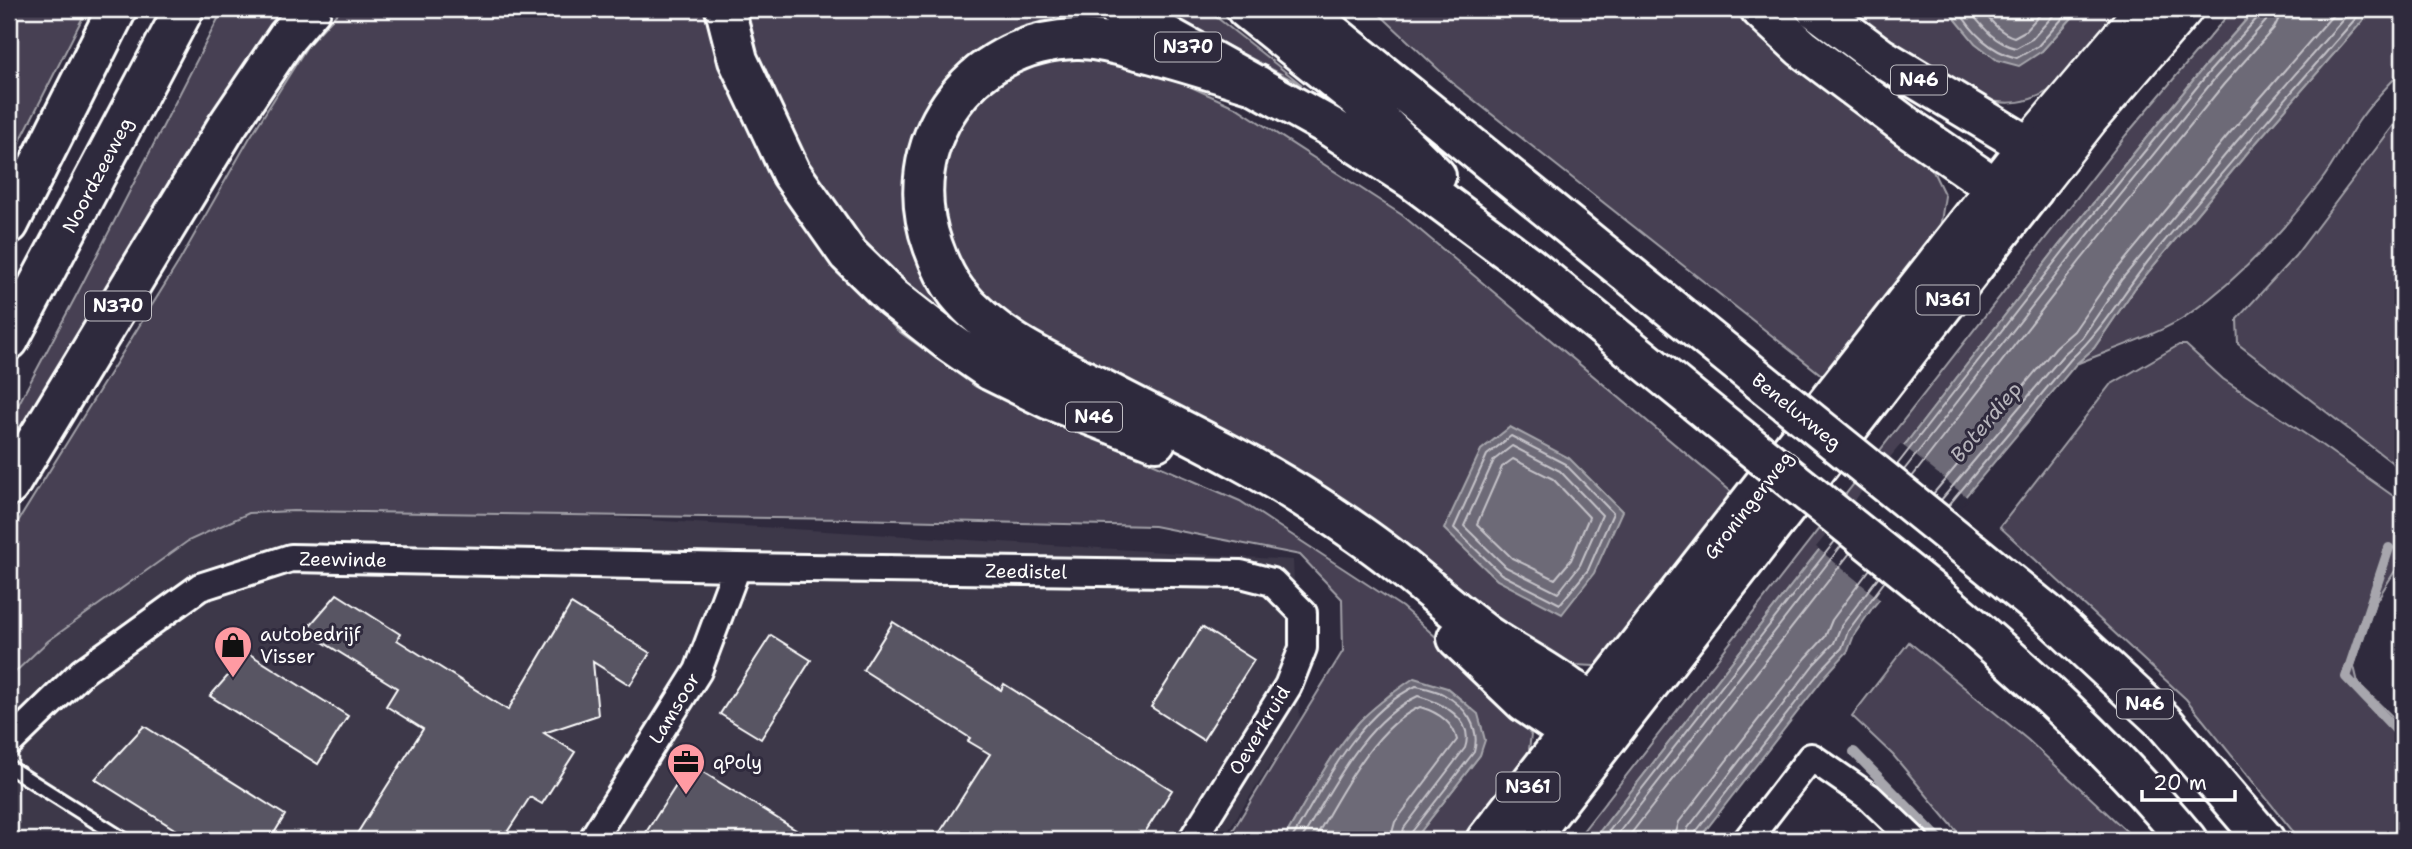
<svg xmlns="http://www.w3.org/2000/svg" width="2412" height="849" font-family="'Shantell Sans',sans-serif">
<style>
.built{fill:#3c3749}
.green{fill:#464152;stroke:#a2a0a8;stroke-width:2}
.water{fill:#6d6a77;stroke:#a7a6ad;stroke-width:2}
.pier{fill:#2f2a3d}
.lines{fill:none;stroke-linecap:round;stroke-linejoin:round}
.shore{stroke:#c5c3c9;stroke-width:2}
.stream{stroke:#a7a6ad;stroke-width:10}
.building{fill:#595564;stroke:#fff;stroke-width:2}
.service-casing{stroke:#fff;stroke-width:18}
.minor-casing{stroke:#fff;stroke-width:32}
.secondary-casing{stroke:#fff;stroke-width:42}
.primary-casing{stroke:#fff;stroke-width:44}
.trunk-casing{stroke:#fff;stroke-width:44}
.service{stroke:#2f2a3d;stroke-width:12}
.minor{stroke:#2f2a3d;stroke-width:26}
.secondary{stroke:#2f2a3d;stroke-width:37}
.primary{stroke:#2f2a3d;stroke-width:38}
.trunk{stroke:#2f2a3d;stroke-width:38}
.trunk-bridge-casing{stroke:#fff;stroke-width:44;stroke-linecap:butt}
.trunk-bridge{stroke:#2f2a3d;stroke-width:38}
.labels{text-anchor:middle;stroke-width:6;stroke-linejoin:round;paint-order:stroke}
.shield{fill:#2f2a3d;stroke:#c1bfc5;stroke-width:2}
.shield-label{font-size:18px;font-weight:bold;fill:#fff}
.street-label{font-size:19px;fill:#fff;stroke:#2f2a3d}
.poi-label{font-size:19px;fill:#fff;stroke:#2f2a3d;text-anchor:start}
.water-label{font-size:21px;font-style:italic;fill:#b6b4bb;stroke:#2f2a3d}
</style>
<rect width="100%" height="100%" fill="#2f2a3d"/>
<filter id="ink" filterUnits="userSpaceOnUse"><feTurbulence type="fractalNoise" baseFrequency=".0143" numOctaves="2"/><feDisplacementMap in="SourceGraphic" scale="14" xChannelSelector="R" yChannelSelector="G"/><feConvolveMatrix kernelMatrix="1 2 1 2 8 2 1 2 1" color-interpolation-filters="sRGB"/></filter>
<g filter="url(#ink)">
<!-- built -->
<path class="built" d="M 198,492 L 1293,560 L 1300,719 L 1222,840 L 9,840 L 9,610 Z"/>
<!-- green -->
<path class="green" d="M 9,9 L 87,9 L 9,163 Z
M 223,9 L 290,9 L 9,458 L 9,422 L 76,296 Z
M 341,9 L 705,9 L 722,71 L 767,172 L 829,260 L 897,330 L 976,387 L 1240,501 L 1402,607 L 1516,708 L 1531,735 L 1526,771 L 1471,840 L 1414,840 L 1480,755 C 1490,719 1472,709 1447,688 L 1393,692 L 1360,721 L 1332,757 L 1283,840 L 1227,840 L 1343,651 L 1342,599 L 1300,555 L 1154,526 L 849,519 L 293,511 L 249,513 L 188,541 L 48,641 L 9,678 L 9,536 L 180,260 L 249,139 L 308,45 Z
M 740,9 L 1081,9 L 1117,30 L 971,58 L 915,239 L 1042,382 L 957,334 L 885,273 L 813,189 L 762,94 Z
M 1157,9 L 1206,9 L 1302,85 Z
M 1374,9 L 1744,9 L 1929,163 L 1945,196 L 1940,228 L 1823,376 L 1456,86 Z
M 1826,9 L 1950,9 L 1952,15 L 2042,51 L 2080,9 L 2129,9 L 2055,87 C 2030,103 2008,107 1980,98 Z
M 2233,9 L 2256,9 L 2204,67 L 2059,245 L 1907,442 L 1815,555 L 1593,840 L 1576,840 L 2126,135 Z
M 2373,9 L 2403,9 L 2403,70 C 2387,86 2371,103 2358,122 C 2345,141 2335,163 2321,181 C 2284,230 2239,279 2189,314 C 2161,334 2110,350 2076,364 L 2094,348 L 2135,288 L 2248,152 Z
M 1065,51 L 1128,58 L 1237,108 L 1402,215 L 1735,495 L 1619,646 L 1595,666 L 1554,664 L 1008,326 L 957,272 L 937,217 L 937,168 L 978,97 L 1019,67 Z
M 2403,113 L 2403,471 L 2238,344 L 2237,319 L 2295,256 Z
M 2179,345 L 2186,345 L 2223,379 L 2320,444 L 2403,503 L 2403,558 L 2375,603 L 2354,666 L 2358,683 L 2403,727 L 2403,840 L 2300,840 L 2186,699 L 2000,527 L 2110,385 Z
M 1909,642 L 2028,740 L 2136,840 L 1964,840 L 1893,755 L 1852,716 Z"/>
<!-- water -->
<path class="water" d="M 1950,9 L 2080,9 L 2042,51 L 2019,66 L 1997,60 L 1975,43 L 1952,15 Z
M 2256,9 L 2373,9 L 2248,152 L 2135,288 L 2094,348 L 2076,364 L 1873,607 L 1854,635 L 1848,651 L 1827,674 L 1698,840 L 1593,840 L 1815,555 L 1907,442 L 2059,245 L 2204,67 Z
M 1510,427 L 1569,458 L 1622,511 L 1594,573 L 1562,614 L 1497,580 L 1444,529 L 1481,450 Z
M 1414,678 L 1447,688 L 1478,714 L 1485,740 L 1480,755 L 1414,840 L 1283,840 C 1307,800 1328,757 1359,722 C 1375,705 1395,691 1414,678 Z"/>
<!-- pier -->
<path class="pier" d="M 1901,444 L 1968,498 L 1882,601 L 1816,547 Z"/>
<g class="lines">
<!-- shore -->
<path class="shore" d="M 1958,9 C 1971,32 1991,52 2017,58 L 2038,46 L 2071,9
M 1968,9 C 1982,26 1994,43 2016,48 L 2032,39 L 2059,9
M 1981,9 C 1990,20 2000,33 2014,37 L 2025,31 L 2045,9
M 1511,436 L 1565,464 L 1613,513 L 1588,570 L 1560,604 L 1501,574 L 1454,528 L 1487,455 Z
M 1512,446 L 1560,471 L 1602,515 L 1580,565 L 1558,593 L 1506,567 L 1464,526 L 1494,460 Z
M 1513,459 L 1553,479 L 1589,517 L 1571,560 L 1555,579 L 1512,558 L 1477,524 L 1502,467 Z
M 1897,465 L 2065,249 L 2210,71 L 2259,16 L 2261,9
M 1904,470 L 2072,255 L 2216,77 L 2266,21 L 2269,9
M 1912,477 L 2080,261 L 2224,84 L 2274,28 L 2279,18 L 2280,9
M 1933,494 L 2056,347 L 2074,331 L 2114,273 L 2228,135 L 2338,9
M 1941,500 L 2064,354 L 2082,338 L 2122,279 L 2236,142 L 2352,9
M 1948,506 L 2071,359 C 2103,330 2125,289 2153,255 C 2222,172 2293,90 2364,9
M 1291,840 C 1323,787 1357,714 1416,686 C 1425,688 1436,690 1443,694 C 1465,706 1481,727 1474,752 L 1411,833 L 1409,840
M 1301,840 C 1331,791 1364,721 1418,696 C 1441,702 1475,719 1465,748 L 1404,828 L 1401,840
M 1314,840 C 1338,799 1374,726 1420,707 C 1437,712 1453,722 1457,740 L 1395,822 L 1390,840
M 1602,840 L 1835,541
M 1613,840 L 1841,546
M 1626,840 L 1850,553
M 1674,840 L 1679,822 L 1806,658 L 1825,637 L 1832,620 L 1870,569
M 1684,840 L 1688,828 L 1814,664 L 1834,643 L 1841,626 L 1879,576
M 1693,840 L 1695,833 L 1821,670 L 1842,648 L 1848,631 L 1885,581"/>
<!-- stream -->
<path class="stream" d="M 2389,548 L 2346,677 L 2403,737
M 1854,752 L 1940,840"/>
</g>
<!-- building -->
<path class="building" d="M 337,594 L 400,634 L 397,640 L 508,710 L 571,604 L 650,653 L 630,685 L 593,662 L 598,715 L 544,733 L 575,752 L 542,804 L 530,797 L 502,840 L 353,840 L 423,729 L 386,706 L 397,688 L 305,631 Z
M 893,622 L 1001,690 L 1004,684 L 1172,790 L 1140,840 L 935,840 L 990,754 L 968,741 L 970,738 L 863,670 Z
M 1202,627 L 1254,660 L 1203,740 L 1151,707 Z
M 771,635 L 811,660 L 761,739 L 720,714 Z
M 248,653 L 348,716 L 318,764 L 210,696 Z
M 144,726 L 285,815 L 270,840 L 192,840 L 95,779 Z
M 690,764 L 812,840 L 641,840 Z"/>
<g class="lines">
<defs>
<path id="service" d="M 9,767 L 125,840"/>
<path id="minor" d="M 9,743 L 82,672 L 200,587 L 291,558 L 737,567 L 1241,574 L 1272,582 L 1303,613 L 1303,648 L 1288,686 L 1192,840
M 592,840 L 698,671 L 737,567
M 1747,840 L 1811,757 L 1869,797 L 1914,840"/>
<path id="secondary" d="M 2028,146 L 2144,9
M 2034,189 L 2089,119 L 2184,9"/>
<path id="primary" d="M 1486,840 L 2028,146
M 1528,840 L 2034,189"/>
<path id="trunk" d="M 725,9 L 738,60 L 791,173 L 848,254 L 893,298 L 949,342 L 991,371 L 1048,399 L 1156,441
M 1119,9 L 1329,126 L 1413,180 L 1530,267 L 1745,442
M 1246,9 L 1356,97 L 1436,176
M 1302,9 L 1780,397
M 1760,9 L 1802,48 L 1909,128 L 1996,188 L 2034,189 L 2028,146 L 1880,57 L 1816,9
M 1257,85 C 1219,73 1181,61 1142,51 C 1121,46 1097,38 1076,39 C 969,41 896,145 933,246 C 939,263 946,279 957,293 C 995,340 1056,365 1108,392 C 1177,428 1248,461 1314,504 C 1340,521 1367,539 1391,558 C 1423,583 1453,610 1485,634 C 1513,653 1543,668 1570,688 C 1577,692 1587,697 1592,703 C 1599,712 1601,731 1604,741
M 9,224 L 117,9
M 9,340 L 184,9
M 9,486 L 227,126 L 287,37 L 311,9
M 1972,552 L 2048,614 L 2163,721 L 2265,840
M 1937,596 C 2026,671 2112,749 2187,840
M 1457,638 L 1525,703 L 1570,733 L 1604,741"/>
</defs>
<!-- service casing -->
<use href="#service" class="service-casing"/>
<!-- minor casing -->
<use href="#minor" class="minor-casing"/>
<!-- secondary casing -->
<use href="#secondary" class="secondary-casing"/>
<!-- primary casing -->
<use href="#primary" class="primary-casing"/>
<!-- trunk casing -->
<use href="#trunk" class="trunk-casing"/>
<!-- service -->
<use href="#service" class="service"/>
<!-- minor -->
<use href="#minor" class="minor"/>
<!-- secondary -->
<use href="#secondary" class="secondary"/>
<!-- primary -->
<use href="#primary" class="primary"/>
<!-- trunk -->
<use href="#trunk" class="trunk"/>
<defs>
<path id="trunk-bridge" d="M 1780,397 L 1972,552
M 1745,442 L 1937,596"/>
</defs>
<!-- trunk-bridge casing -->
<use href="#trunk-bridge" class="trunk-bridge-casing"/>
<!-- trunk-bridge -->
<use href="#trunk-bridge" class="trunk-bridge"/>
</g>
</g>
<!-- icons -->
<defs>
<symbol id="shop-pin" viewBox="-11 -11 22 30"><path d="M0 17L-7.5 6A9.5 9.5 0 1 1 7.5 6Z" fill="#ff9aa2" stroke="#2f2a3d"/><path d="M-5-2.5h2.3a2.7 3.5 0 0 1 5.4 0H5L5.5 6h-11ZM-1.5-2.5h3a1.5 2.3 0 0 0-3 0Z" fill="#111"/></symbol>
<symbol id="office-pin" viewBox="-11 -11 22 30"><path d="M0 17L-7.5 6A9.5 9.5 0 1 1 7.5 6Z" fill="#ff9aa2" stroke="#2f2a3d"/><path d="M-6-3h4V-5.5h4V-3h4V5H-6ZM-1-4.5V-3h2v-1.5ZM-6 0V1H6V0Z" fill="#111"/></symbol>
</defs>
<g fill-rule="evenodd">
<use href="#shop-pin" x="211" y="623" width="44" height="60"/>
<use href="#office-pin" x="664" y="740" width="44" height="60"/>
</g>
<g class="labels">
<!-- shield labels -->
<g class="shield">
<rect x="1155" y="32.5" width="66" height="29" rx="5"/>
<rect x="1891" y="65.5" width="56" height="29" rx="5"/>
<rect x="1916.5" y="285.5" width="63" height="29" rx="5"/>
<rect x="85" y="291.5" width="66" height="29" rx="5"/>
<rect x="1066" y="402.5" width="56" height="29" rx="5"/>
<rect x="2117" y="689.5" width="56" height="29" rx="5"/>
<rect x="1496.5" y="772.5" width="63" height="29" rx="5"/>
</g>
<g class="shield-label">
<text x="1188" y="53">N370</text>
<text x="1919" y="86">N46</text>
<text x="1948" y="306">N361</text>
<text x="118" y="312">N370</text>
<text x="1094" y="423">N46</text>
<text x="2145" y="710">N46</text>
<text x="1528" y="793">N361</text>
</g>
<!-- street labels -->
<g class="street-label">
<text transform="translate(97 175) rotate(-62)" y="7">Noordzeeweg</text>
<text transform="translate(1797 411) rotate(39)" y="7">Beneluxweg</text>
<text transform="translate(1748 505) rotate(-52)" y="7">Groningerweg</text>
<text transform="translate(343 559) rotate(1)" y="7">Zeewinde</text>
<text transform="translate(1026 571) rotate(1)" y="7">Zeedistel</text>
<text transform="translate(674 708) rotate(-59)" y="7">Lamsoor</text>
<text transform="translate(1259 730) rotate(-59)" y="7">Oeverkruid</text>
</g>
<!-- poi labels -->
<g class="poi-label">
<text x="260" y="641">autobedrijf<tspan x="260" dy="22">Visser</tspan></text>
<text x="713" y="769">qPoly</text>
</g>
<!-- water labels -->
<g class="water-label">
<text transform="translate(1986 422) rotate(-50)" y="7">Boterdiep</text>
</g>
</g>
<!-- margin -->
<rect width="2412" height="849" fill="none" stroke="#2f2a3d" stroke-width="35"/>
<rect x="18" y="18" width="2377" height="814" fill="none" stroke="#fff" stroke-width="2.5" filter="url(#ink)"/>
<!-- scale -->
<path d="M2142 790v10h93v-10" fill="none" stroke="#ffffff" stroke-width="3.5"/>
<text x="2153" y="790" font-size="21" fill="#ffffff" stroke="#2f2a3d" stroke-width="5" paint-order="stroke">20 m</text>
</svg>
